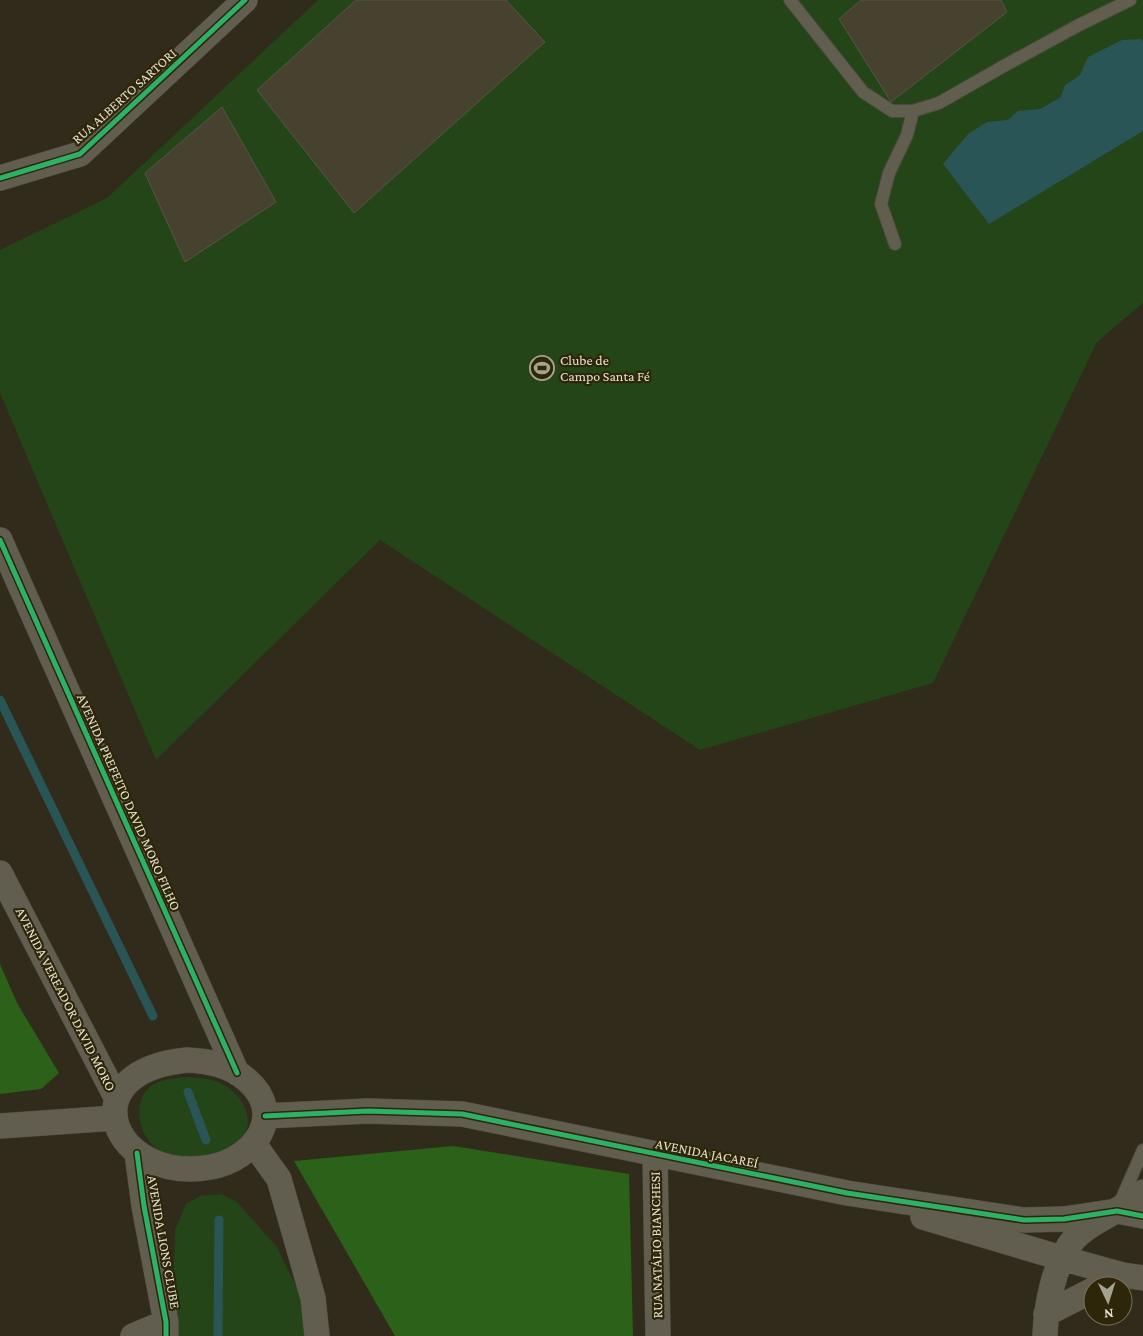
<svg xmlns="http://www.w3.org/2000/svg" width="1143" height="1336" font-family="'Crimson Pro',serif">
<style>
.green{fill:#234518}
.forest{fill:#2b6119}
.water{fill:#2a5556}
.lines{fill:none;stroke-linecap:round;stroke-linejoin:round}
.stream{stroke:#2a5556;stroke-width:9}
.building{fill:#474230;stroke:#585447}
.lane-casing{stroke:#4b473a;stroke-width:14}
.street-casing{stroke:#4b473a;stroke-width:26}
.lane{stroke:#615d4f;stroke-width:12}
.street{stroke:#615d4f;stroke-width:25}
.cycleway-casing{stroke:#2e2609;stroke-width:8}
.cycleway{stroke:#2db169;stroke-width:5}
.labels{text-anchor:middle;stroke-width:4.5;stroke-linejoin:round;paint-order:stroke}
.street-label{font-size:14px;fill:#e6e2d1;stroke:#2e2609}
.poi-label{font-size:14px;fill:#e6e2d1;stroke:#2e2609;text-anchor:start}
</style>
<rect width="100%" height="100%" fill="#302b1b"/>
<!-- green -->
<path class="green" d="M 318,0 L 1143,0 L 1143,303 L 1097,342 L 933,683 L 700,750 L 380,540 L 156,760 L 0,393 L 0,250 L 107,198 Z
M 187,1077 C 198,1078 210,1078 220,1083 C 242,1093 259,1122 239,1141 C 235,1145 230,1152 225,1153 C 206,1159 175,1159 158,1149 C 137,1137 131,1097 154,1084 C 163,1079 176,1078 187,1077 Z
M 221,1194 L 237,1202 L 277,1247 L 304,1303 L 309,1336 L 172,1336 L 175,1230 L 186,1204 L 200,1196 Z"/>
<!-- forest -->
<path class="forest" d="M 0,964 L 17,1003 L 59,1073 L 41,1089 L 0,1094 Z
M 453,1146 L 629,1174 L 633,1336 L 395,1336 L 294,1161 Z"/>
<!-- water -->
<path class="water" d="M 1141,39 L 1143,41 L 1143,131 L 989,224 L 943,164 L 968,134 L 987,122 L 1008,120 L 1018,111 L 1040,109 L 1061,97 L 1065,85 L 1080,75 L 1088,57 L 1122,40 Z"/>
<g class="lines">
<!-- stream -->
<path class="stream" d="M 0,700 L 153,1016
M 188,1092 L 206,1140
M 218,1336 L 219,1220"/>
</g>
<!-- building -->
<path class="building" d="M 356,0 L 506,0 L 545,42 L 354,213 L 257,90 Z
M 861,0 L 1001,0 L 1007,12 L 891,102 L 839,19 Z
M 222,107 L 276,202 L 185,262 L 145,173 Z"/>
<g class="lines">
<defs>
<path id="lane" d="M 790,0 L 863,92 L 892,111 L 913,111 L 939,103 L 1002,67 L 1079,25 L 1130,0
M 895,244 L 881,204 L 889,173 L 907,135 L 913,111
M 1119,1205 L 1143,1150"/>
<path id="street" d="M 0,178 L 80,154 L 245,0
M 0,540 L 237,1073
M 0,873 L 117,1099
M 187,1060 C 209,1061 230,1065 247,1080 C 287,1115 254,1159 211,1167 C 113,1185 66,1072 187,1060 Z
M 265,1116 L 368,1111 L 462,1114 L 847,1193 L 1024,1220 L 1064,1219 L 1117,1211 L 1143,1216
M 0,1126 L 115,1118
M 254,1144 L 279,1179 L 313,1298 L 317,1336
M 137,1153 L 144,1206 L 166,1322 L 166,1336
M 655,1154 L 658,1336
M 923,1217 L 1061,1258 L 1123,1275 L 1143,1278
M 1046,1314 L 1093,1290
M 133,1336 L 166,1322
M 1045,1336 C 1046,1306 1054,1261 1075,1238 C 1087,1225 1103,1219 1117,1210 C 1126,1205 1135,1198 1143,1192"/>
</defs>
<!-- lane casing -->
<use href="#lane" class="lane-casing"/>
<!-- street casing -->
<use href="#street" class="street-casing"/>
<!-- lane -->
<use href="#lane" class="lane"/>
<!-- street -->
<use href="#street" class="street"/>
<defs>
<path id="cycleway" d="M 0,178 L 80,154 L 245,0
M 0,540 L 237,1073
M 265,1116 L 368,1111 L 462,1114 L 847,1193 L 1024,1220 L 1064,1219 L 1117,1211 L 1143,1216
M 137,1153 L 144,1206 L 166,1322 L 166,1336"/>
</defs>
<!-- cycleway casing -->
<use href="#cycleway" class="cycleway-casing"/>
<!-- cycleway -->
<use href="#cycleway" class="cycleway"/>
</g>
<!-- icons -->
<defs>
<symbol id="stadium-ring" viewBox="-11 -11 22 22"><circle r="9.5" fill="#2e2609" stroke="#a6a291" stroke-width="1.5"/><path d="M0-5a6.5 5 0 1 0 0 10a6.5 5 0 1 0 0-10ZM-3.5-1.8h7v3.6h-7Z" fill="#a6a291"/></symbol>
</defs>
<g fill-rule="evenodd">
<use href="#stadium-ring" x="528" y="354" width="28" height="28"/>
</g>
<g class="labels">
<!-- street labels -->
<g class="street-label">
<text transform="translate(124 96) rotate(-42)" y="5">RUA ALBERTO SARTORI</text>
<text transform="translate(129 802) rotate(66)" y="5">AVENIDA PREFEITO DAVID MORO FILHO</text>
<text transform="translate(66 999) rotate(63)" y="5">AVENIDA VEREADOR DAVID MORO</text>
<text transform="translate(707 1153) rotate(11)" y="5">AVENIDA JACAREÍ</text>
<text transform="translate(164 1242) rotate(80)" y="5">AVENIDA LIONS CLUBE</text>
<text transform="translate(656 1245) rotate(-91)" y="5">RUA NATÁLIO BIANCHESI</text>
</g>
<!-- poi labels -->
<g class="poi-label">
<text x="560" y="365">Clube de<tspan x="560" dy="16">Campo Santa Fé</tspan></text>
</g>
</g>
<!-- north arrow -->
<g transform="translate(1108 1301) rotate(176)"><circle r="24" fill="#2e2609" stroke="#787159"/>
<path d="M0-4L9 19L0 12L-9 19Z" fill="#a6a291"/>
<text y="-8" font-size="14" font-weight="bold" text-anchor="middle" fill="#e6e2d1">N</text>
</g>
</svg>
